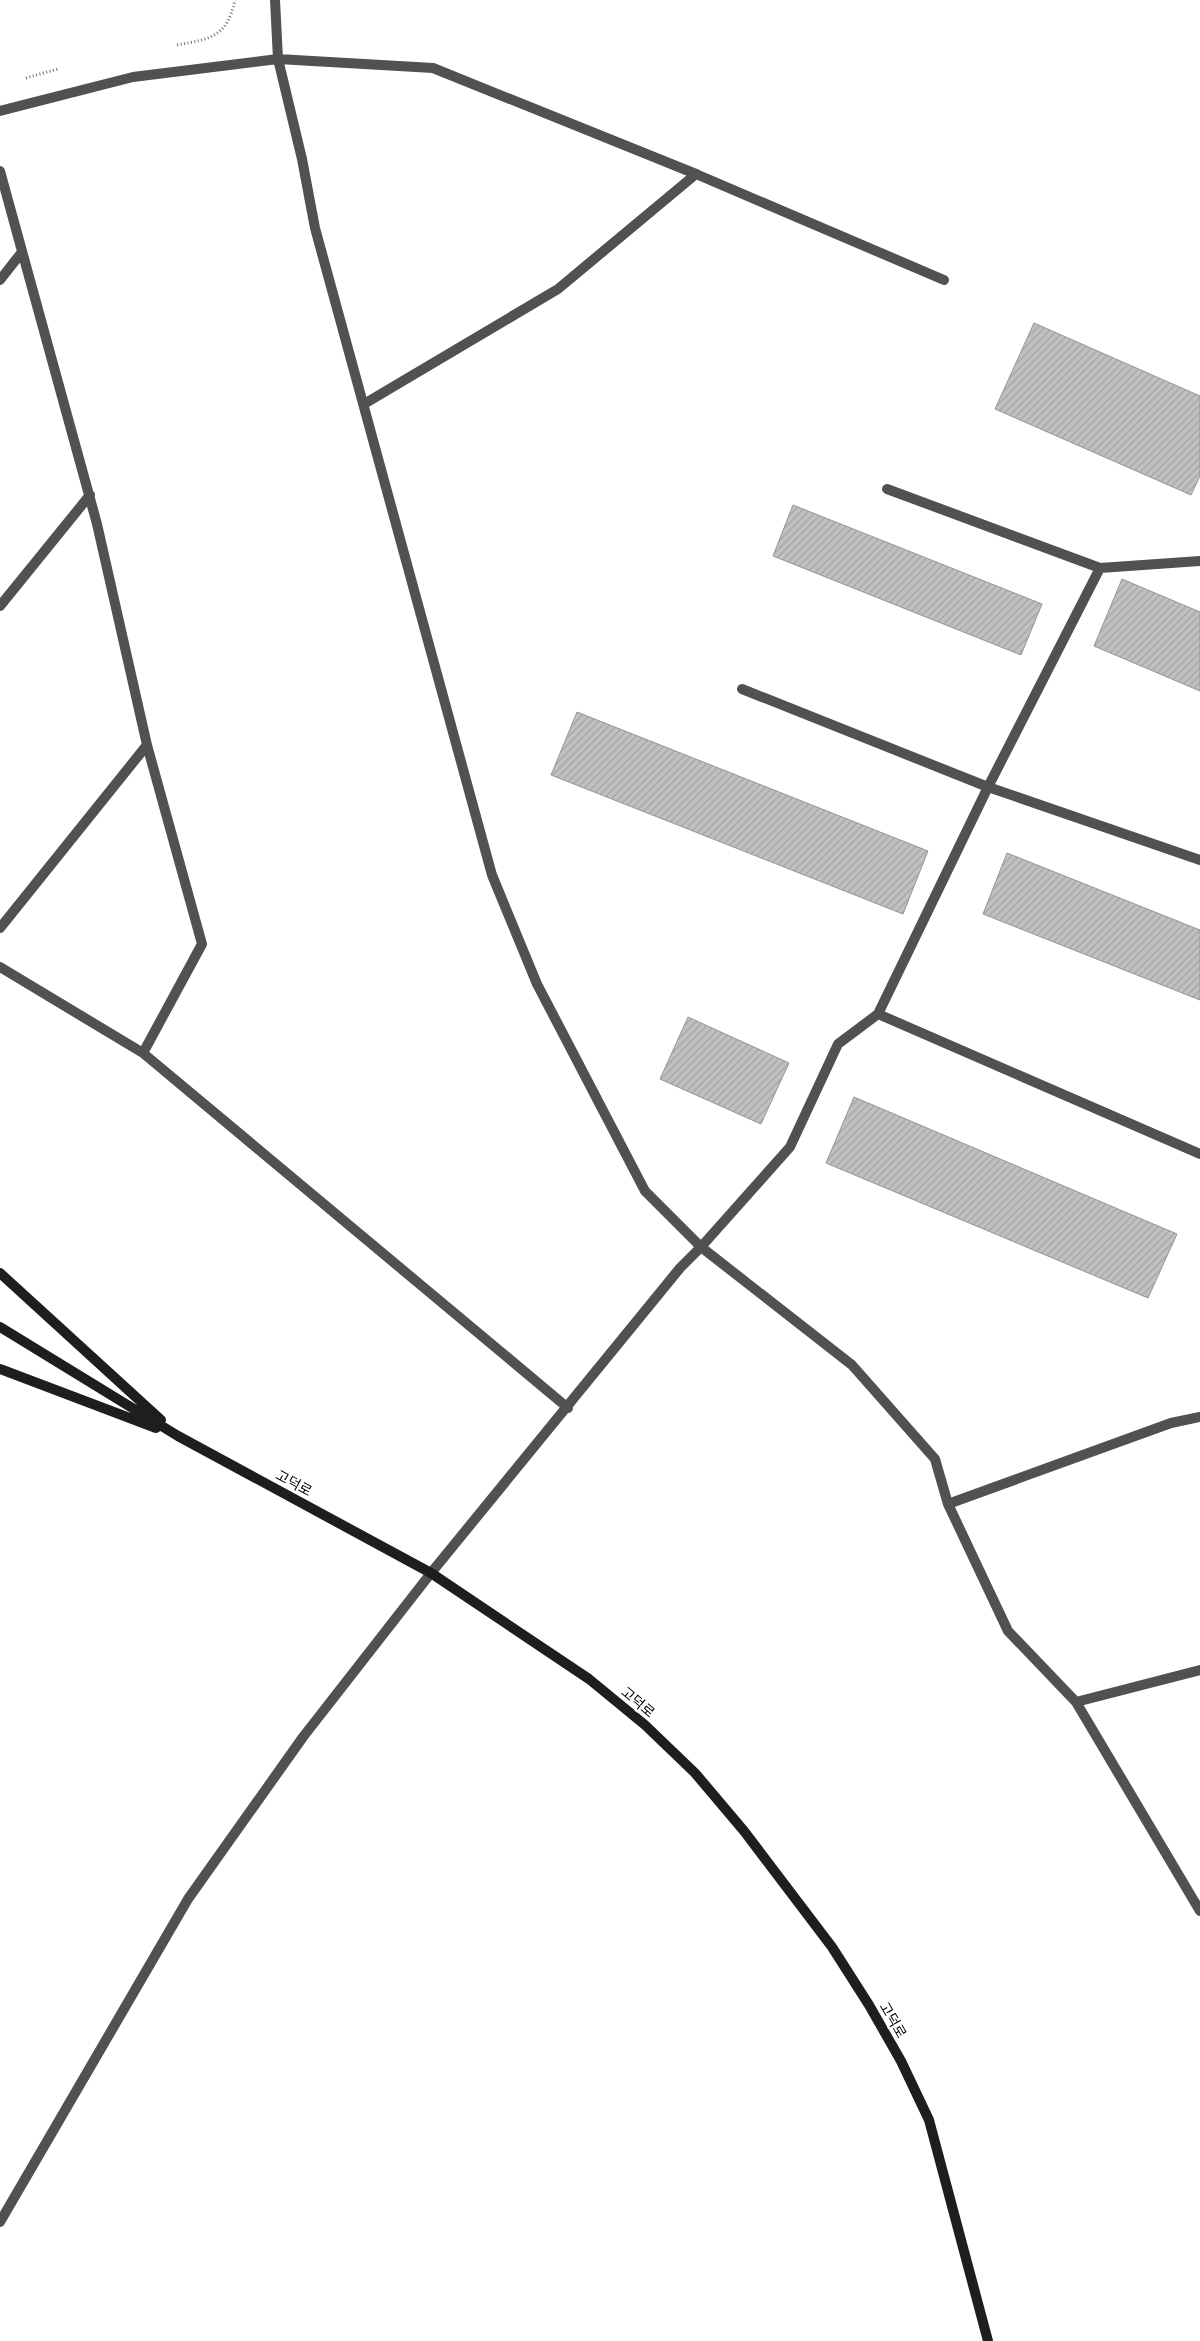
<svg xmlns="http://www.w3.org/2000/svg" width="1200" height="2341" font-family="Overpass,'Noto Sans KR',sans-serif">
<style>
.building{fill:url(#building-hatch);stroke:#959595}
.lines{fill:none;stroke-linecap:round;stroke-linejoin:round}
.path{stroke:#737373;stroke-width:3;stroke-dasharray:1 2.5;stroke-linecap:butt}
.service{stroke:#515151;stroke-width:10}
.minor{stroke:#515151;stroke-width:10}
.secondary{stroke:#1e1e1e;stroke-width:10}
.labels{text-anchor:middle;stroke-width:5;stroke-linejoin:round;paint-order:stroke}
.street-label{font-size:14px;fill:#000;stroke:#fff}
</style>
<defs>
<pattern id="building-hatch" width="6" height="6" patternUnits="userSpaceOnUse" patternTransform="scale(1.25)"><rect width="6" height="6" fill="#c0c0c0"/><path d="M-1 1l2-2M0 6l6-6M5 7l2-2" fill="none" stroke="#a3a3a3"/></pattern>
</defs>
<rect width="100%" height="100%" fill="#fff"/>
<!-- building -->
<path class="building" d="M 1034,323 L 1200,396 L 1200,476 L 1191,495 L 995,409 Z
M 793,505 L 1042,604 L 1021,655 L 773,556 Z
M 1122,579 L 1200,612 L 1200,691 L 1094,646 Z
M 577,712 L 928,851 L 903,914 L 551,775 Z
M 1007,853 L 1200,930 L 1200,1000 L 983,914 Z
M 688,1017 L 789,1063 L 761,1124 L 660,1079 Z
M 854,1097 L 1177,1234 L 1148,1298 L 826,1163 Z"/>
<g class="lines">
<!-- path -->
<path class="path" d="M 177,45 C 211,39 227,37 235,0
M 26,78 L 58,69"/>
<!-- service -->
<path class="service" d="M 364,404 L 558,289 L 696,174 L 944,280
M 887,489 L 1100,568
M 742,689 L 988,787 L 1100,568 L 1200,561
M 878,1014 L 988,787 L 1200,860
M 701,1247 L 790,1147 L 838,1044 L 878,1014 L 1200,1154
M 0,2222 L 188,1899 L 303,1737 L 431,1573"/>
<!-- minor -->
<path class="minor" d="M 275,0 L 278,59 L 302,159 L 315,228 L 492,875 L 537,984 L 645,1191 L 701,1247 L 680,1268 L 431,1573
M 0,111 L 133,77 L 278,59 L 433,68 L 696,174
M 0,171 L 97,524 L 147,745 L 202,944 L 143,1053
M 0,280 L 22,252
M 0,606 L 90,495
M 0,928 L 147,745
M 0,967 L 143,1053 L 568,1408
M 701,1247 L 852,1365 L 935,1459 L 948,1504 L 1008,1631 L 1076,1702 L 1200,1911
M 948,1504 L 1171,1423 L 1200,1417
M 1076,1702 L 1200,1670"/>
<!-- secondary -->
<path class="secondary" d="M 0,1273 L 161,1420
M 0,1327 L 178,1436 L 431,1573 L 589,1679 L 645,1725 L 695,1773 L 744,1831 L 832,1947 L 869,2005 L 901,2061 L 929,2120 L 988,2341
M 0,1369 L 156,1428"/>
</g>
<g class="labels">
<!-- street labels -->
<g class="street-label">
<text transform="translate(294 1483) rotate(28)" y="5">고덕로</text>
<text transform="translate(638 1702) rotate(40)" y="5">고덕로</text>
<text transform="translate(893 2020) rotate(60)" y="5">고덕로</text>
</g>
</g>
</svg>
